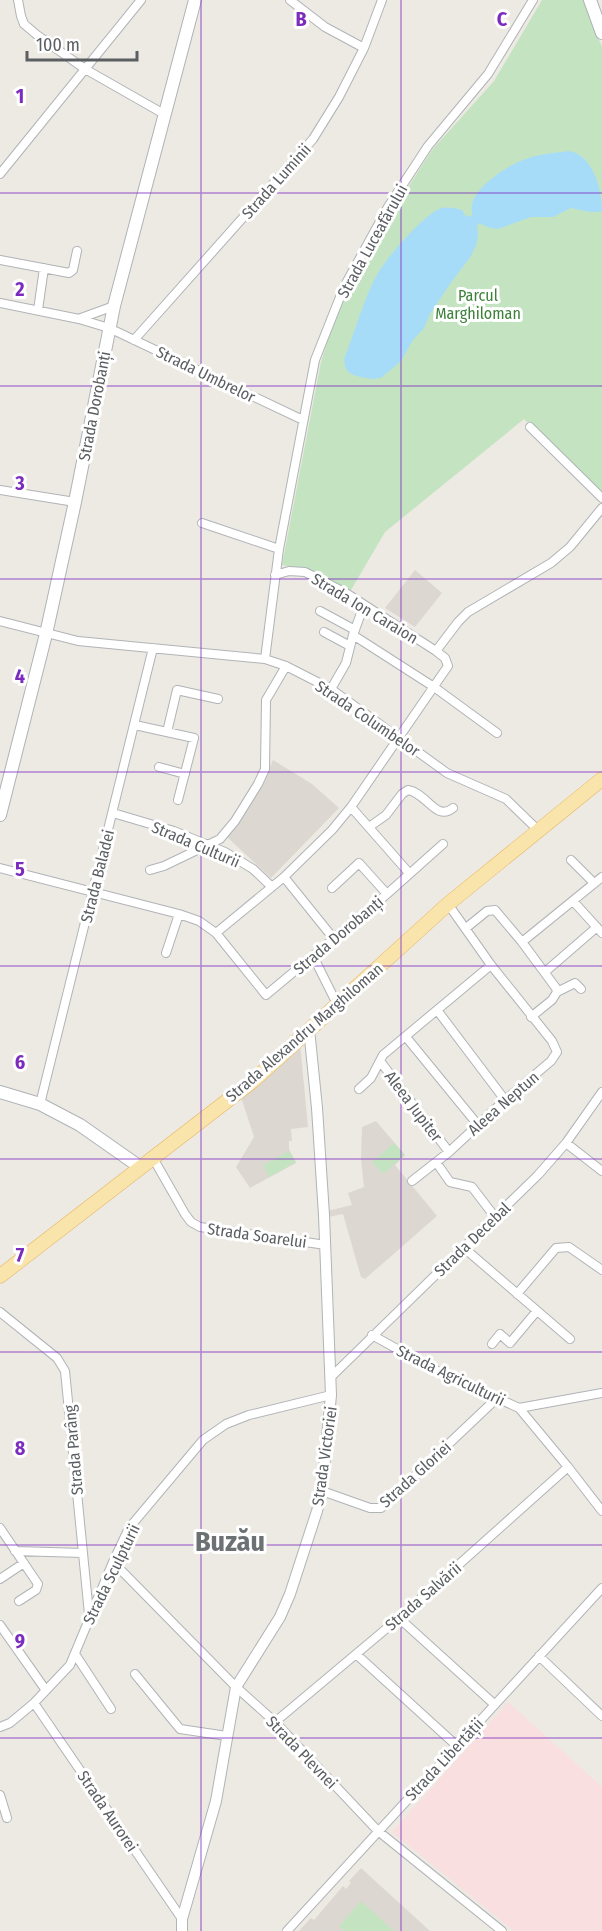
<svg xmlns="http://www.w3.org/2000/svg" width="602" height="1931" font-family="'Fira Sans Condensed',sans-serif">
<style>
.education{fill:#dcd8d1}
.medical{fill:#f9dfdf}
.green{fill:#c4e3c1}
.water{fill:#a7dcf9}
.lines{fill:none;stroke-linecap:round;stroke-linejoin:round}
.minor-casing{stroke:#b0b4b7;stroke-width:10}
.tertiary-casing{stroke:#b0b4b7;stroke-width:12}
.secondary-casing{stroke:#afb3b7;stroke-width:14}
.primary-casing{stroke:#e7b562;stroke-width:15}
.minor{stroke:#fff;stroke-width:8}
.tertiary{stroke:#fff;stroke-width:10}
.secondary{stroke:#fff;stroke-width:12}
.primary{stroke:#f9e5ab;stroke-width:14}
.grid{fill:none;stroke:#7b2cbf;stroke-width:1.5;stroke-opacity:0.55}
.labels{text-anchor:middle;stroke-width:6;stroke-linejoin:round;paint-order:stroke}
.street-label{font-size:16px;fill:#5b5f62;stroke:#fff}
.park-label{font-size:16px;fill:#3e813b;stroke:#fff}
.town-label{font-size:28px;font-weight:bold;fill:#6c7174;stroke:#fff}
.grid-label{font-size:20px;text-anchor:middle;font-weight:bold;fill:#7b2cbf;stroke:#fff;stroke-width:6;stroke-linejoin:round;paint-order:stroke}
</style>
<rect width="100%" height="100%" fill="#ede9e3"/>
<!-- education -->
<path class="education" d="M 415,570 L 442,593 L 415,627 L 385,608 Z
M 273,760 L 312,784 L 339,808 L 271,878 L 227,837 L 262,786 Z
M 300,1044 L 308,1127 L 291,1129 L 292,1141 L 289,1141 L 289,1149 L 296,1163 L 250,1188 L 236,1167 L 254,1137 L 241,1097 Z
M 376,1121 L 405,1155 L 395,1165 L 437,1216 L 365,1279 L 361,1277 L 343,1214 L 328,1217 L 327,1211 L 352,1205 L 348,1193 L 364,1187 L 361,1159 L 362,1127 Z
M 361,1868 L 430,1931 L 299,1931 L 311,1918 L 314,1920 L 343,1886 L 346,1889 L 351,1883 L 349,1881 Z"/>
<!-- medical -->
<path class="medical" d="M 508,1702 L 602,1787 L 602,1930 L 601,1931 L 514,1931 L 392,1832 Z"/>
<!-- green -->
<path class="green" d="M 542,0 L 583,0 L 602,47 L 602,495 L 524,419 L 385,532 L 351,590 L 337,587 L 305,570 L 282,565 L 321,362 L 344,287 L 432,150 L 494,81 Z
M 394,1143 L 405,1155 L 383,1174 L 372,1162 Z
M 289,1151 L 296,1162 L 269,1177 L 263,1165 Z
M 361,1901 L 394,1931 L 344,1931 L 339,1926 Z"/>
<!-- water -->
<path class="water" d="M 569,151 C 593,155 602,189 602,211 C 593,214 581,210 571,208 L 553,217 L 531,217 L 498,229 L 490,228 L 479,223 L 477,227 L 478,234 L 477,243 L 471,256 L 450,284 L 430,314 L 424,328 L 413,340 L 401,361 L 381,378 L 371,379 L 356,376 L 348,372 L 345,367 L 344,359 C 355,332 364,297 378,273 C 388,256 422,217 439,209 C 447,206 454,208 462,210 L 465,215 L 470,217 L 472,215 C 472,210 471,206 473,201 C 479,185 507,166 523,160 C 538,154 553,153 569,151 Z"/>
<g class="lines">
<defs>
<path id="minor" d="M 18,0 L 21,16 L 24,24 L 37,35 L 85,69 L 164,114
M 290,0 L 325,27 L 364,48
M 0,174 L 141,0
M 0,260 L 69,273 L 73,270 L 77,251
M 0,303 L 79,319 L 109,328 L 303,420
M 38,310 L 44,268
M 81,318 L 114,306
M 134,340 L 313,139 L 339,97 L 364,48 L 382,0
M 530,427 L 602,498
M 0,490 L 75,502
M 202,523 L 279,549
M 320,611 L 355,630
M 0,621 L 78,641 L 265,659 L 286,666 L 331,689 L 447,773 L 506,799 L 539,831
M 324,632 L 350,646
M 353,635 L 434,687 L 497,733
M 436,651 L 458,622 L 468,612 L 551,563 L 570,547 L 602,508
M 265,659 L 279,549 L 315,360 L 344,287 L 388,207 L 428,146 L 488,74 L 533,0
M 331,689 L 346,663 L 353,635 L 364,605
M 135,725 L 194,738 L 178,800
M 167,732 L 177,690 L 218,699
M 159,767 L 185,774
M 351,807 L 409,873
M 113,813 L 174,831 L 225,852 L 253,869 L 272,887
M 369,827 L 386,815 L 402,794 L 408,790 C 427,793 436,822 453,808
M 571,860 L 594,883
M 0,868 L 179,914 L 199,921 L 216,933 L 266,995 L 387,894 L 443,844
M 150,870 L 164,866 L 220,839 L 235,821 L 258,784 L 265,769 L 266,700 L 286,666
M 284,877 L 334,939
M 332,888 L 359,863 L 387,894
M 573,901 L 602,933
M 466,928 L 487,911 L 495,910 L 522,942 L 556,988 L 557,992
M 216,933 L 284,877 L 332,830 L 351,807 L 448,666 L 445,658 L 436,651 L 346,593 L 305,572 L 289,571 L 275,575
M 522,942 L 602,877
M 166,953 L 179,914
M 313,956 L 337,1004
M 545,972 L 597,927
M 557,992 L 575,983 L 581,989
M 437,1010 L 505,1100
M 531,1017 L 552,1000 L 557,992
M 406,1037 L 478,1125
M 380,1061 L 449,1152
M 359,1089 L 371,1078 L 383,1055 L 491,965
M 40,1104 L 153,648
M 566,1143 L 602,1171
M 153,1158 L 185,1214 L 191,1222 L 200,1227 L 326,1245
M 436,1162 L 450,1182 L 472,1187 L 495,1217
M 412,1181 L 449,1152 L 505,1100 L 551,1061 L 557,1052 L 552,1041 L 491,965 L 448,904
M 464,1248 L 570,1339
M 517,1294 L 556,1248 L 569,1247 L 602,1270
M 0,1312 L 57,1358 L 65,1371 L 89,1614
M 372,1335 L 433,1369 L 519,1408 L 602,1393
M 492,1344 L 500,1334 L 510,1343 L 536,1312
M 331,1377 L 538,1175 L 566,1143 L 602,1092
M 519,1408 L 568,1467 L 602,1511
M 322,1491 L 370,1508 L 381,1508 L 496,1399
M 0,1528 L 38,1584 L 36,1590 L 19,1601
M 15,1551 L 83,1553
M 113,1562 L 236,1687 L 275,1722 L 378,1831 L 502,1931
M 0,1579 L 24,1563
M 399,1618 L 494,1704
M 0,1625 L 45,1689
M 75,1654 L 111,1709
M 356,1654 L 457,1746
M 539,1656 L 602,1716
M 135,1674 L 180,1729 L 227,1736
M 34,1703 L 182,1919
M 275,1722 L 399,1618 L 568,1467
M 0,1727 L 10,1723 L 34,1703 L 70,1665 L 113,1562 L 129,1528 L 203,1440 L 226,1424 L 249,1415 L 331,1395
M 0,1795 L 7,1818
M 287,1931 L 602,1588"/>
<path id="tertiary" d="M 182,1931 L 182,1919 L 216,1801 L 236,1687 L 280,1617 L 290,1594 L 317,1511 L 322,1491 L 331,1395 L 324,1215 L 317,1108 L 309,1029"/>
<path id="secondary" d="M 590,0 L 602,33
M 0,815 L 46,634 L 75,502 L 114,306 L 195,0
M 0,1092 L 40,1104 L 80,1125 L 140,1167"/>
<path id="primary" d="M 0,1276 L 254,1080 L 448,904 L 602,779"/>
</defs>
<!-- minor casing -->
<use href="#minor" class="minor-casing"/>
<!-- tertiary casing -->
<use href="#tertiary" class="tertiary-casing"/>
<!-- secondary casing -->
<use href="#secondary" class="secondary-casing"/>
<!-- primary casing -->
<use href="#primary" class="primary-casing"/>
<!-- minor -->
<use href="#minor" class="minor"/>
<!-- tertiary -->
<use href="#tertiary" class="tertiary"/>
<!-- secondary -->
<use href="#secondary" class="secondary"/>
<!-- primary -->
<use href="#primary" class="primary"/>
</g>
<!-- grid -->
<path class="grid" d="M 201,0 L 201,1931M 401,0 L 401,1931M 0,193 L 602,193M 0,386 L 602,386M 0,579 L 602,579M 0,772 L 602,772M 0,966 L 602,966M 0,1159 L 602,1159M 0,1352 L 602,1352M 0,1545 L 602,1545M 0,1738 L 602,1738"/>
<g class="labels">
<!-- street labels -->
<g class="street-label">
<text transform="translate(276 181) rotate(-48)" y="6">Strada Luminii</text>
<text transform="translate(372 241) rotate(-61)" y="6">Strada Luceafărului</text>
<text transform="translate(206 374) rotate(26)" y="6">Strada Umbrelor</text>
<text transform="translate(94 406) rotate(-79)" y="6">Strada Dorobanți</text>
<text transform="translate(365 608) rotate(31)" y="6">Strada Ion Caraion</text>
<text transform="translate(368 718) rotate(34)" y="6">Strada Columbelor</text>
<text transform="translate(196 844) rotate(23)" y="6">Strada Culturii</text>
<text transform="translate(97 876) rotate(-76)" y="6">Strada Baladei</text>
<text transform="translate(338 935) rotate(-40)" y="6">Strada Dorobanți</text>
<text transform="translate(304 1032) rotate(-41)" y="6">Strada Alexandru Marghiloman</text>
<text transform="translate(503 1103) rotate(-41)" y="6">Aleea Neptun</text>
<text transform="translate(414 1106) rotate(53)" y="6">Aleea Jupiter</text>
<text transform="translate(257 1235) rotate(8)" y="6">Strada Soarelui</text>
<text transform="translate(472 1239) rotate(-44)" y="6">Strada Decebal</text>
<text transform="translate(451 1375) rotate(26)" y="6">Strada Agriculturii</text>
<text transform="translate(73 1450) rotate(-95)" y="6">Strada Parâng</text>
<text transform="translate(324 1456) rotate(-82)" y="6">Strada Victoriei</text>
<text transform="translate(415 1474) rotate(-42)" y="6">Strada Gloriei</text>
<text transform="translate(111 1574) rotate(-64)" y="6">Strada Sculpturii</text>
<text transform="translate(423 1596) rotate(-41)" y="6">Strada Salvării</text>
<text transform="translate(302 1752) rotate(46)" y="6">Strada Plevnei</text>
<text transform="translate(444 1759) rotate(-47)" y="6">Strada Libertății</text>
<text transform="translate(108 1811) rotate(56)" y="6">Strada Aurorei</text>
</g>
<!-- park labels -->
<g class="park-label">
<text x="478" y="301">Parcul<tspan x="478" dy="18">Marghiloman</tspan></text>
</g>
<!-- town labels -->
<g class="town-label">
<text x="230" y="1551">Buzău</text>
</g>
</g>
<g class="grid-label">
<text x="301" y="26">B</text>
<text x="502" y="26">C</text>
<text x="20" y="103">1</text>
<text x="20" y="296">2</text>
<text x="20" y="490">3</text>
<text x="20" y="683">4</text>
<text x="20" y="876">5</text>
<text x="20" y="1069">6</text>
<text x="20" y="1262">7</text>
<text x="20" y="1455">8</text>
<text x="20" y="1648">9</text>
</g>
<!-- scale -->
<path d="M27 51v9h110v-9" fill="none" stroke="#5b5f62" stroke-width="3"/>
<text x="36" y="51" font-size="18" fill="#5b5f62" stroke="#ffffff" stroke-width="4.5" paint-order="stroke">100 m</text>
</svg>
